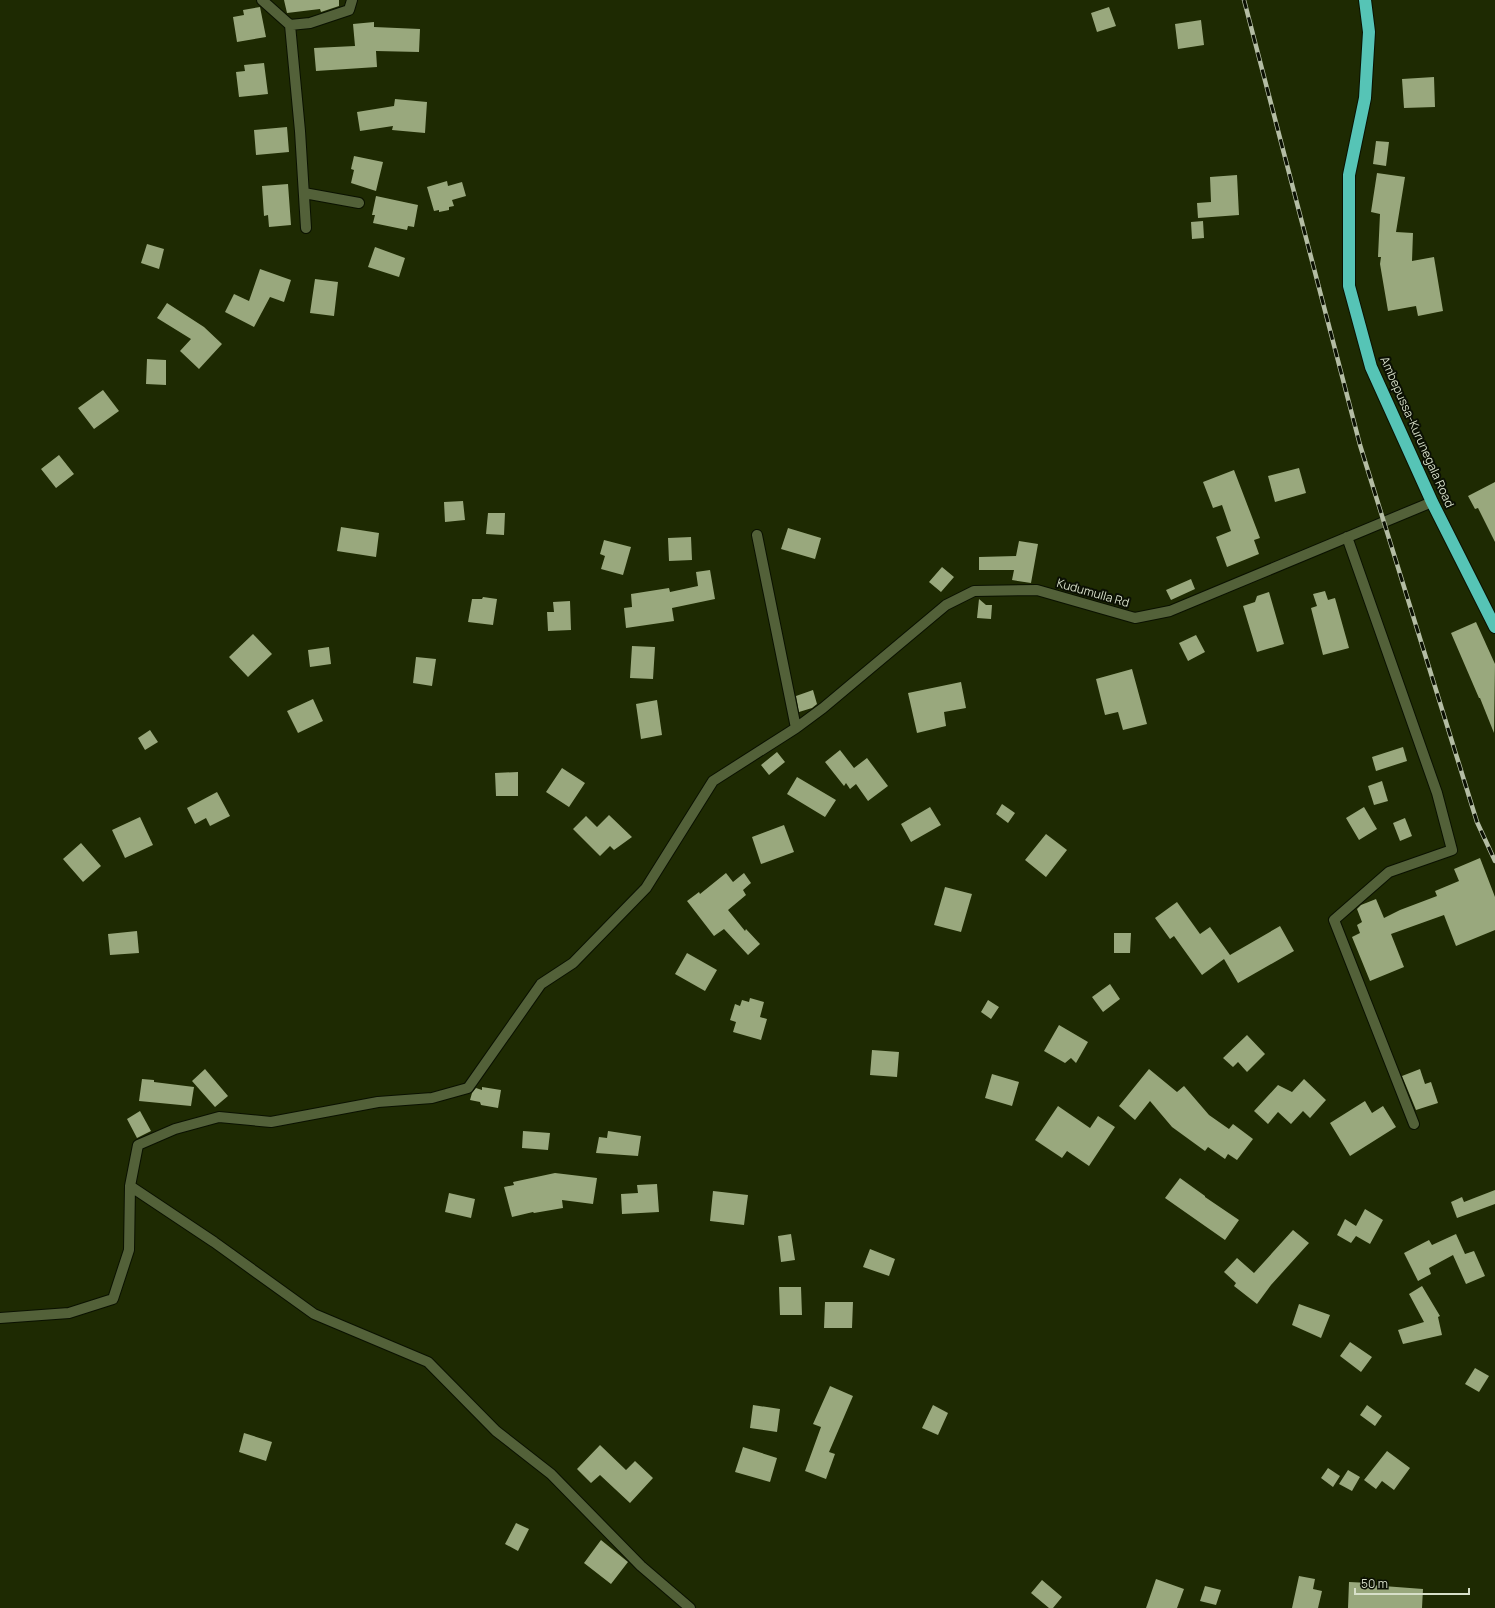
<svg xmlns="http://www.w3.org/2000/svg" width="1495" height="1608" font-family="Manrope,sans-serif">
<style>
.building{fill:#99a87d}
.lines{fill:none;stroke-linecap:round;stroke-linejoin:round}
.street-casing{stroke:#0a1100;stroke-width:12}
.highway-casing{stroke:#0a1100;stroke-width:14}
.street{stroke:#536139;stroke-width:10}
.highway{stroke:#56c4b6;stroke-width:12}
.rail-casing{stroke:#b4bda4;stroke-width:4.5}
.rail{stroke:#0b1003;stroke-width:3;stroke-dasharray:9;stroke-linecap:butt}
.labels{text-anchor:middle;stroke-width:4;stroke-linejoin:round;paint-order:stroke}
.street-label{font-size:12px;fill:#d7dfc9;stroke:#0b1003}
</style>
<rect width="100%" height="100%" fill="#1e2a02"/>
<!-- building -->
<path class="building" d="M 284,0 L 339,0 L 339,6 L 321,12 L 320,9 L 287,13 Z
M 260,7 L 266,37 L 237,42 L 233,17 L 244,15 L 243,10 Z
M 1109,7 L 1116,26 L 1097,32 L 1091,13 Z
M 1201,20 L 1204,45 L 1178,49 L 1175,24 Z
M 374,22 L 374,27 L 420,29 L 419,52 L 376,51 L 377,67 L 316,71 L 314,48 L 355,46 L 353,24 Z
M 264,63 L 268,94 L 239,97 L 236,72 L 245,71 L 244,65 Z
M 1434,77 L 1435,107 L 1404,108 L 1402,79 Z
M 395,99 L 427,102 L 425,133 L 392,130 L 393,126 L 360,131 L 357,112 L 394,106 Z
M 287,127 L 289,152 L 256,155 L 254,130 Z
M 1376,141 L 1389,142 L 1386,166 L 1373,164 Z
M 354,156 L 383,162 L 376,191 L 351,183 L 354,170 L 351,169 Z
M 1377,173 L 1405,177 L 1396,232 L 1413,233 L 1412,261 L 1434,257 L 1443,311 L 1418,316 L 1416,306 L 1388,311 L 1380,264 L 1381,257 L 1378,257 L 1380,214 L 1371,212 Z
M 1237,175 L 1239,215 L 1198,218 L 1197,203 L 1211,202 L 1210,177 Z
M 447,181 L 448,186 L 462,182 L 466,196 L 452,200 L 454,206 L 449,207 L 449,210 L 439,212 L 439,210 L 434,211 L 427,187 Z
M 288,184 L 291,225 L 269,227 L 268,215 L 264,216 L 262,186 Z
M 376,196 L 418,205 L 414,227 L 408,226 L 407,230 L 373,223 L 375,215 L 372,215 Z
M 1203,221 L 1204,238 L 1192,239 L 1191,222 Z
M 147,244 L 164,249 L 159,269 L 141,263 Z
M 375,247 L 405,258 L 399,277 L 368,267 Z
M 260,269 L 291,280 L 284,302 L 270,297 L 254,327 L 225,312 L 234,294 L 249,301 Z
M 315,279 L 338,282 L 334,316 L 310,313 Z
M 167,303 L 204,327 L 222,344 L 199,369 L 180,351 L 191,339 L 157,318 Z
M 147,359 L 166,360 L 166,385 L 146,384 Z
M 103,390 L 119,411 L 94,429 L 78,408 Z
M 59,455 L 74,474 L 56,488 L 41,469 Z
M 1299,468 L 1306,493 L 1275,502 L 1268,476 Z
M 1234,470 L 1260,538 L 1254,540 L 1259,554 L 1227,567 L 1216,537 L 1231,531 L 1222,505 L 1213,508 L 1203,482 Z
M 1495,482 L 1495,542 L 1478,508 L 1475,509 L 1468,496 Z
M 463,501 L 465,520 L 445,522 L 444,502 Z
M 488,513 L 505,513 L 504,535 L 486,534 Z
M 341,527 L 379,533 L 376,557 L 337,551 Z
M 788,528 L 821,538 L 815,559 L 781,549 Z
M 691,537 L 692,560 L 669,561 L 668,538 Z
M 604,540 L 631,547 L 623,575 L 601,569 L 605,556 L 600,554 Z
M 1019,541 L 1038,544 L 1031,583 L 1012,580 L 1014,570 L 979,570 L 979,557 L 1016,556 Z
M 942,567 L 954,577 L 941,592 L 929,582 Z
M 710,570 L 715,599 L 672,608 L 674,621 L 626,628 L 624,608 L 632,607 L 631,594 L 669,588 L 670,592 L 698,586 L 696,572 Z
M 1191,579 L 1195,589 L 1171,600 L 1166,590 Z
M 1325,591 L 1328,600 L 1335,598 L 1349,648 L 1323,655 L 1311,608 L 1317,606 L 1313,594 Z
M 1269,592 L 1284,644 L 1257,652 L 1243,606 L 1255,602 L 1257,596 Z
M 483,597 L 497,599 L 493,625 L 468,622 L 472,599 L 482,599 Z
M 979,599 L 986,605 L 992,605 L 991,619 L 977,618 Z
M 570,601 L 571,630 L 548,631 L 547,612 L 554,612 L 553,602 Z
M 1476,622 L 1495,664 L 1494,733 L 1480,698 L 1479,698 L 1451,633 Z
M 253,634 L 272,654 L 248,677 L 229,657 Z
M 1196,635 L 1205,652 L 1188,661 L 1179,643 Z
M 632,646 L 655,647 L 653,679 L 630,678 Z
M 329,647 L 331,664 L 310,667 L 308,650 Z
M 416,657 L 436,659 L 432,686 L 413,683 Z
M 1132,669 L 1147,724 L 1123,730 L 1118,712 L 1105,715 L 1096,679 Z
M 961,682 L 966,708 L 944,712 L 946,726 L 917,733 L 908,693 Z
M 813,690 L 817,704 L 812,708 L 799,712 L 796,696 Z
M 313,699 L 323,721 L 298,733 L 287,711 Z
M 657,700 L 662,735 L 641,739 L 636,704 Z
M 150,730 L 158,742 L 145,750 L 138,738 Z
M 1403,747 L 1407,761 L 1376,771 L 1372,757 Z
M 840,750 L 854,768 L 867,758 L 888,786 L 868,801 L 856,784 L 850,789 L 846,783 L 844,786 L 825,762 Z
M 777,752 L 785,762 L 769,775 L 761,765 Z
M 562,768 L 585,783 L 569,807 L 546,792 Z
M 518,772 L 518,796 L 496,796 L 495,773 Z
M 797,777 L 836,800 L 825,817 L 787,794 Z
M 1382,781 L 1388,801 L 1374,805 L 1368,786 Z
M 217,792 L 230,816 L 210,826 L 206,818 L 195,824 L 187,808 Z
M 1002,804 L 1015,813 L 1008,823 L 996,814 Z
M 930,807 L 941,825 L 911,842 L 901,824 Z
M 1364,807 L 1377,829 L 1359,840 L 1346,818 Z
M 609,815 L 632,837 L 614,850 L 610,846 L 600,856 L 573,829 L 586,816 L 597,827 Z
M 140,817 L 153,845 L 125,858 L 112,830 Z
M 1405,818 L 1412,836 L 1400,841 L 1393,823 Z
M 784,825 L 794,852 L 761,864 L 752,837 Z
M 1046,834 L 1067,850 L 1046,877 L 1025,860 Z
M 81,843 L 101,866 L 83,882 L 63,859 Z
M 1480,858 L 1495,897 L 1495,930 L 1456,946 L 1444,915 L 1391,934 L 1404,967 L 1370,981 L 1352,937 L 1360,933 L 1357,925 L 1362,922 L 1357,909 L 1361,905 L 1376,899 L 1384,918 L 1400,910 L 1437,896 L 1435,891 L 1459,881 L 1454,869 Z
M 726,873 L 733,882 L 744,873 L 751,883 L 743,890 L 746,895 L 728,910 L 745,931 L 746,929 L 760,944 L 748,955 L 724,929 L 714,936 L 687,901 L 699,892 L 700,894 Z
M 945,887 L 972,894 L 961,932 L 934,925 Z
M 1177,902 L 1200,934 L 1210,927 L 1230,955 L 1280,926 L 1294,951 L 1238,983 L 1224,959 L 1202,975 L 1174,936 L 1170,939 L 1155,918 Z
M 137,931 L 139,953 L 110,955 L 108,934 Z
M 1114,933 L 1131,933 L 1130,953 L 1114,953 Z
M 687,953 L 717,970 L 705,991 L 675,974 Z
M 1110,984 L 1120,999 L 1103,1012 L 1092,997 Z
M 750,998 L 764,1002 L 760,1017 L 767,1019 L 761,1040 L 733,1032 L 736,1022 L 730,1020 L 735,1004 L 740,1006 L 742,1000 L 749,1002 Z
M 988,1000 L 999,1007 L 991,1019 L 981,1012 Z
M 1059,1025 L 1088,1042 L 1076,1063 L 1071,1058 L 1065,1063 L 1044,1051 Z
M 1247,1035 L 1265,1054 L 1247,1072 L 1238,1062 L 1233,1067 L 1223,1058 Z
M 872,1050 L 899,1052 L 897,1077 L 870,1075 Z
M 205,1069 L 228,1096 L 215,1107 L 192,1081 Z
M 1149,1069 L 1177,1092 L 1184,1086 L 1209,1115 L 1229,1129 L 1233,1124 L 1253,1139 L 1237,1160 L 1228,1154 L 1225,1159 L 1208,1147 L 1205,1151 L 1172,1127 L 1150,1101 L 1135,1120 L 1119,1106 Z
M 1420,1069 L 1425,1084 L 1431,1082 L 1438,1103 L 1416,1110 L 1402,1076 Z
M 992,1074 L 1019,1082 L 1012,1106 L 985,1098 Z
M 142,1079 L 154,1080 L 154,1082 L 194,1087 L 191,1106 L 139,1101 Z
M 1304,1079 L 1326,1100 L 1310,1118 L 1303,1111 L 1291,1124 L 1278,1112 L 1268,1124 L 1254,1111 L 1278,1085 L 1292,1092 Z
M 482,1087 L 501,1090 L 498,1108 L 481,1105 L 480,1102 L 470,1100 L 472,1093 L 476,1088 L 482,1090 Z
M 1365,1101 L 1372,1113 L 1383,1106 L 1396,1127 L 1350,1156 L 1330,1123 Z
M 1058,1106 L 1090,1128 L 1098,1116 L 1115,1127 L 1089,1166 L 1067,1151 L 1062,1158 L 1035,1140 Z
M 140,1111 L 151,1131 L 137,1138 L 127,1119 Z
M 523,1131 L 550,1133 L 548,1150 L 522,1148 Z
M 608,1131 L 641,1136 L 638,1156 L 596,1153 L 599,1137 L 607,1138 Z
M 555,1173 L 597,1178 L 593,1204 L 562,1200 L 563,1208 L 534,1213 L 533,1212 L 512,1217 L 504,1187 L 514,1185 L 513,1182 Z
M 1180,1178 L 1205,1196 L 1205,1197 L 1239,1220 L 1225,1240 L 1165,1198 Z
M 657,1184 L 659,1212 L 622,1214 L 621,1194 L 638,1193 L 637,1185 Z
M 1495,1190 L 1495,1204 L 1457,1218 L 1451,1202 L 1462,1197 L 1464,1202 Z
M 713,1191 L 748,1195 L 744,1225 L 710,1221 Z
M 449,1193 L 475,1199 L 471,1218 L 445,1212 Z
M 1365,1209 L 1383,1220 L 1370,1244 L 1356,1236 L 1351,1243 L 1337,1235 L 1345,1219 L 1356,1226 Z
M 1293,1230 L 1309,1243 L 1271,1285 L 1257,1304 L 1234,1286 L 1236,1283 L 1224,1272 L 1237,1258 L 1254,1273 Z
M 791,1234 L 795,1260 L 781,1262 L 778,1236 Z
M 1456,1234 L 1465,1254 L 1474,1251 L 1485,1276 L 1466,1284 L 1453,1255 L 1429,1268 L 1431,1274 L 1418,1281 L 1404,1253 L 1429,1240 L 1432,1245 Z
M 870,1249 L 895,1259 L 889,1276 L 863,1267 Z
M 1422,1286 L 1440,1316 L 1438,1317 L 1442,1335 L 1403,1344 L 1398,1330 L 1424,1322 L 1409,1294 Z
M 779,1287 L 801,1287 L 802,1315 L 780,1315 Z
M 825,1302 L 853,1302 L 852,1328 L 824,1328 Z
M 1299,1304 L 1330,1315 L 1321,1338 L 1292,1325 Z
M 1350,1342 L 1372,1357 L 1361,1372 L 1340,1356 Z
M 1475,1368 L 1489,1376 L 1479,1392 L 1465,1384 Z
M 830,1386 L 853,1396 L 829,1452 L 835,1454 L 826,1479 L 805,1471 L 821,1427 L 813,1424 Z
M 753,1405 L 780,1409 L 777,1432 L 750,1428 Z
M 933,1405 L 948,1413 L 938,1435 L 922,1428 Z
M 1367,1405 L 1382,1416 L 1375,1426 L 1360,1415 Z
M 244,1433 L 272,1442 L 266,1461 L 239,1452 Z
M 600,1445 L 626,1470 L 635,1461 L 653,1478 L 630,1503 L 600,1475 L 591,1483 L 577,1469 Z
M 743,1447 L 777,1458 L 770,1482 L 735,1472 Z
M 1387,1451 L 1410,1468 L 1394,1490 L 1382,1481 L 1376,1489 L 1364,1480 Z
M 1328,1468 L 1340,1476 L 1333,1487 L 1321,1478 Z
M 1348,1470 L 1360,1477 L 1352,1491 L 1339,1484 Z
M 516,1523 L 529,1529 L 518,1551 L 505,1544 Z
M 601,1540 L 628,1562 L 611,1584 L 584,1563 Z
M 1299,1576 L 1315,1579 L 1313,1589 L 1322,1591 L 1318,1608 L 1292,1608 Z
M 1156,1579 L 1184,1589 L 1177,1608 L 1146,1608 Z
M 1042,1580 L 1062,1597 L 1053,1608 L 1049,1608 L 1031,1593 Z
M 1349,1582 L 1370,1583 L 1370,1585 L 1423,1589 L 1422,1608 L 1348,1608 Z
M 1205,1586 L 1221,1590 L 1216,1605 L 1200,1601 Z"/>
<g class="lines">
<defs>
<path id="street" d="M 262,0 L 290,25 L 310,23 L 349,10 L 352,0
M 290,25 L 300,131 L 306,228
M 304,193 L 359,203
M 1347,537 L 1437,793 L 1452,850 L 1389,872 L 1334,920 L 1414,1124
M 796,728 L 823,708 L 946,605 L 974,591 L 1037,590 L 1135,618 L 1170,611 L 1432,502
M 130,1186 L 214,1242 L 314,1314 L 428,1362 L 496,1431 L 551,1474 L 641,1566 L 690,1608
M 0,1318 L 69,1313 L 113,1299 L 129,1250 L 130,1186 L 138,1145 L 175,1129 L 219,1117 L 271,1122 L 378,1102 L 432,1098 L 468,1088 L 541,984 L 573,963 L 646,888 L 713,781 L 796,728 L 757,535"/>
<path id="highway" d="M 1365,0 L 1369,32 L 1365,98 L 1349,175 L 1349,286 L 1371,367 L 1432,502 L 1495,627"/>
</defs>
<!-- street casing -->
<use href="#street" class="street-casing"/>
<!-- highway casing -->
<use href="#highway" class="highway-casing"/>
<!-- street -->
<use href="#street" class="street"/>
<!-- highway -->
<use href="#highway" class="highway"/>
<defs>
<path id="rail" d="M 1244,0 L 1360,445 L 1477,822 L 1495,861"/>
</defs>
<!-- rail casing -->
<use href="#rail" class="rail-casing"/>
<!-- rail -->
<use href="#rail" class="rail"/>
</g>
<g class="labels">
<!-- street labels -->
<g class="street-label">
<text transform="translate(1417 432) rotate(66)" y="4">Ambepussa-Kurunegala Road</text>
<text transform="translate(1093 593) rotate(16)" y="4">Kudumulla Rd</text>
</g>
</g>
<!-- scale -->
<path d="M1355 1588v6h114v-6" fill="none" stroke="#d7dfc9" stroke-width="2"/>
<text x="1361" y="1588" font-size="12" fill="#d7dfc9" stroke="#0b1003" stroke-width="3" paint-order="stroke">50 m</text>
</svg>
